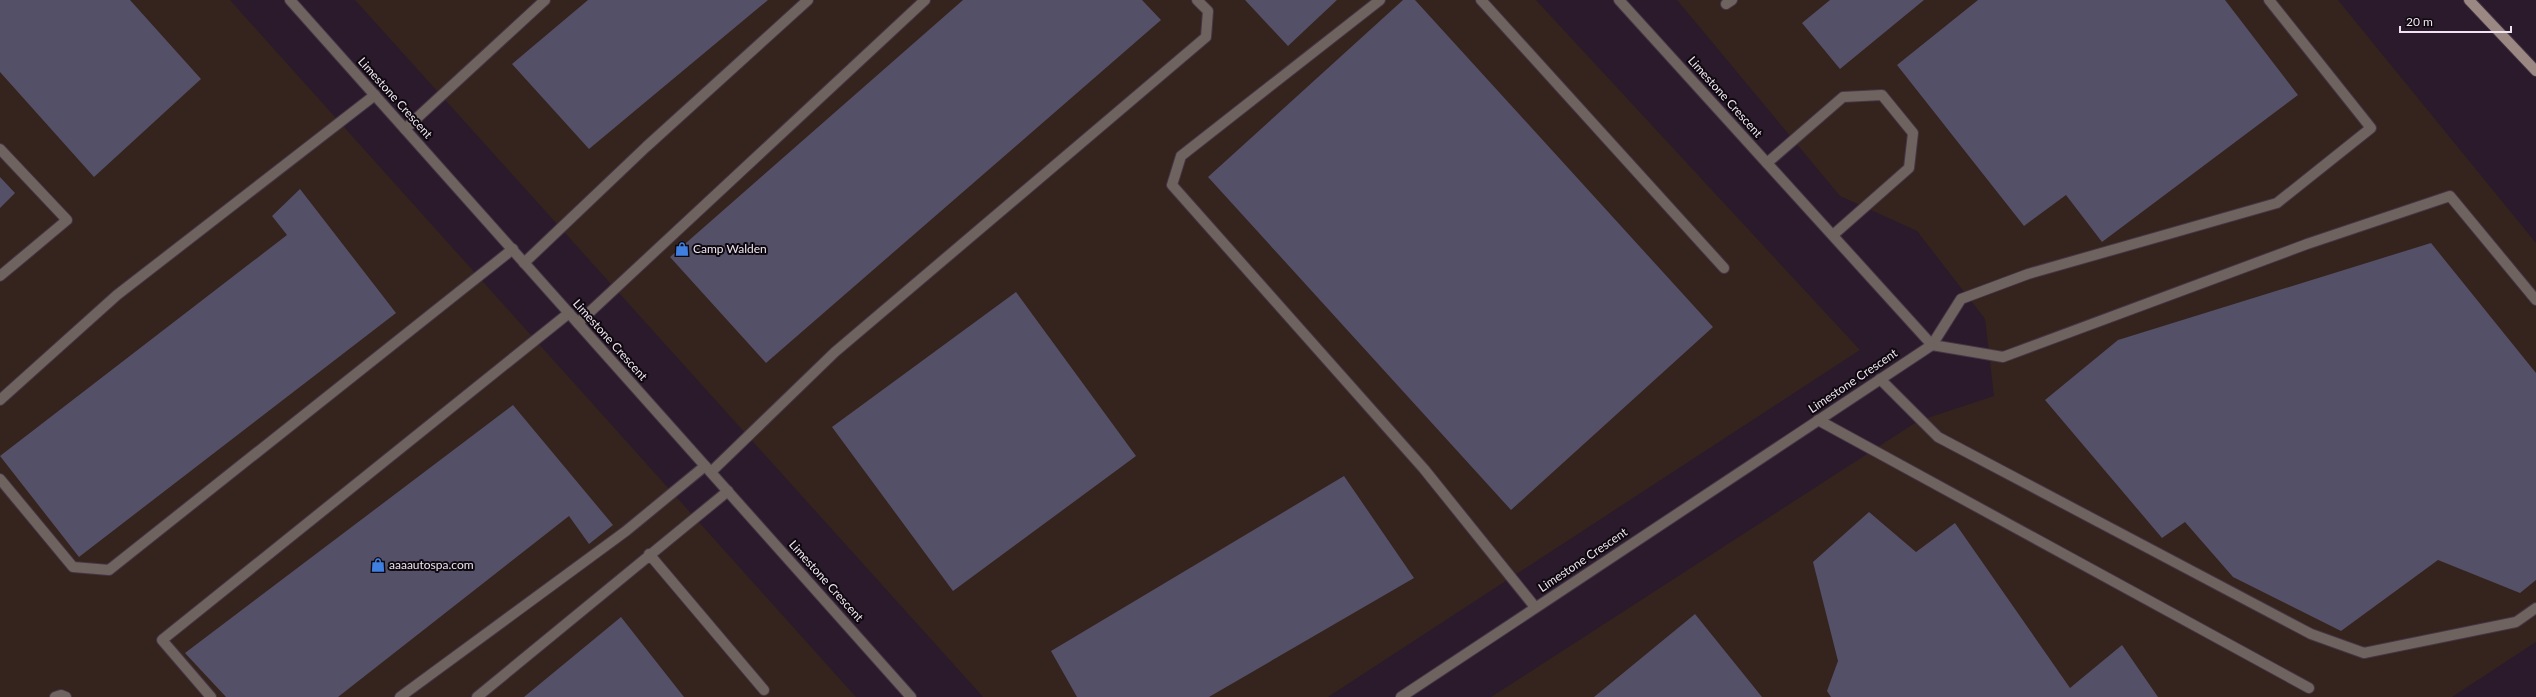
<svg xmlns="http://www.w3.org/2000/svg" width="2536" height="697" font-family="Lato,sans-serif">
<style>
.industrial{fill:#35231e}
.building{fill:#545067}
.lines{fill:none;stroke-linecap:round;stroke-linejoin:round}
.lane-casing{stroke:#463647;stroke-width:12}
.street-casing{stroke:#463647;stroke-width:12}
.secondary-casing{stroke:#463647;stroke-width:12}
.lane{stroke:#6f635f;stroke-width:10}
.street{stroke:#6f635f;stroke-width:10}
.secondary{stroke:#9c8882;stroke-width:10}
.labels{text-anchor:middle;stroke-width:4;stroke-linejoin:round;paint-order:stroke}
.street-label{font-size:12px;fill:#efe4f0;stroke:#0e080f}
.poi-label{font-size:12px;fill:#efe4f0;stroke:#0e080f;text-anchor:start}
</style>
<rect width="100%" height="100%" fill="#2a1a2b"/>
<!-- industrial -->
<path class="industrial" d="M 0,0 L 230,0 L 856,697 L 0,697 Z
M 355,0 L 1536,0 L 1860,350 L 1328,697 L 983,697 Z
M 1677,0 L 2338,0 L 2536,243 L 2536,642 L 2452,697 L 1491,697 L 1918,421 L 1994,396 L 1985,319 L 1917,231 L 1840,196 Z"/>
<!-- building -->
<path class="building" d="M 0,0 L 130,0 L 201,79 L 94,177 L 0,72 Z
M 588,0 L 768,0 L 589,149 L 512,64 Z
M 963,0 L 1142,0 L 1161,20 L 766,363 L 670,257 Z
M 1245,0 L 1337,0 L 1288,46 Z
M 1403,0 L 1415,0 L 1713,327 L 1511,510 L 1208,177 Z
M 1830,0 L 1924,0 L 1840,69 L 1802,23 Z
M 1978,0 L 2225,0 L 2298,95 L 2102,242 L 2066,195 L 2024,226 L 1897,65 Z
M 0,177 L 15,193 L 0,208 Z
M 300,189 L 396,313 L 79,557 L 0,456 L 287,235 L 272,216 Z
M 2431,243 L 2536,373 L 2536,580 L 2520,593 L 2438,560 L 2341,631 L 2233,577 L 2185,522 L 2162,538 L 2045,400 L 2118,340 Z
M 1016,292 L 1136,456 L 953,591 L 832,427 Z
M 513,405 L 613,525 L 589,544 L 569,516 L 338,697 L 226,697 L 185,653 Z
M 1344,476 L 1414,578 L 1209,697 L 1077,697 L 1051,651 Z
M 1869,512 L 1916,552 L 1955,523 L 2070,688 L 2122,645 L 2158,697 L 1831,697 L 1827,691 L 1838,661 L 1813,562 Z
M 1695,614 L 1762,697 L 1594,697 Z
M 621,617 L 684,697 L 524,697 Z"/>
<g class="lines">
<defs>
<path id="lane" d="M 1380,0 L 1181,156 L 1172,185 L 1424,469 L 1535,607
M 1481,0 L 1724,268
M 2269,0 L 2371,128 L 2277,203 L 2028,274 L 1961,299 L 1932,345 L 2003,357 L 2307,244 L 2450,196 L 2536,300
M 1726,4 L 1732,0
M 405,129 L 545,0
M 0,149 L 67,220 L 0,276
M 1767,163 L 1843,97 L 1882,95 L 1913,133 L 1909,168 L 1833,235
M 524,263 L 646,147 L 808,0
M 578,323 L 925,0
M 1880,379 L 1938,437 L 2311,634 L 2364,653 L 2516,622 L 2536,608
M 0,400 L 117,295 L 375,95
M 1818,420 L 2309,688
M 711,472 L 835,352 L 1206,37 L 1208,11 L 1197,0
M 0,479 L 73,567 L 109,570 L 513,249
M 649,554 L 764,690
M 55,697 L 61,695 L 66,697
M 211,697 L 162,640 L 569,313
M 400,697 L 626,531 L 705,466
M 477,697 L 728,491"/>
<path id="street" d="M 290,0 L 911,697
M 1401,697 L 1932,345 L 1619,0"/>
<path id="secondary" d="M 2469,0 L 2536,71"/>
</defs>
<!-- lane casing -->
<use href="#lane" class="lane-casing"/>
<!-- street casing -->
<use href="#street" class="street-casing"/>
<!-- secondary casing -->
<use href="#secondary" class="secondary-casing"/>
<!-- lane -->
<use href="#lane" class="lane"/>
<!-- street -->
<use href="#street" class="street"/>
<!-- secondary -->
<use href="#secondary" class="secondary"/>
</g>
<!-- icons -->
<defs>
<symbol id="shop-bare" viewBox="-9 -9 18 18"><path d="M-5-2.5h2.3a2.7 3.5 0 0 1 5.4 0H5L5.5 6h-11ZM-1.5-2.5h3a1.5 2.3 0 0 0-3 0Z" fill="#3f7fe0" stroke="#0e080f" stroke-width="2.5" paint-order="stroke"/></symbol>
</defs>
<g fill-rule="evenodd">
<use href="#shop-bare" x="672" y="239" width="20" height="20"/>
<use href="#shop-bare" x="368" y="555" width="20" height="20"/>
</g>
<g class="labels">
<!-- street labels -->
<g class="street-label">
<text transform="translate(1725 97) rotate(48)" y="4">Limestone Crescent</text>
<text transform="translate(395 98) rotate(48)" y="4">Limestone Crescent</text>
<text transform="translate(610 340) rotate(48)" y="4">Limestone Crescent</text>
<text transform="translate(1853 381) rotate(-34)" y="4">Limestone Crescent</text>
<text transform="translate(1583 560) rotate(-34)" y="4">Limestone Crescent</text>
<text transform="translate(826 581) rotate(48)" y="4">Limestone Crescent</text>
</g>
<!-- poi labels -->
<g class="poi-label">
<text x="693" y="253">Camp Walden</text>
<text x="389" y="569">aaaautospa.com</text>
</g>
</g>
<!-- scale -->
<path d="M2400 26v6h111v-6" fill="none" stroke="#efe4f0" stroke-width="2"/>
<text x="2406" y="26" font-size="12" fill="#efe4f0" stroke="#0e080f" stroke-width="3" paint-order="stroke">20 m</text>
</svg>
